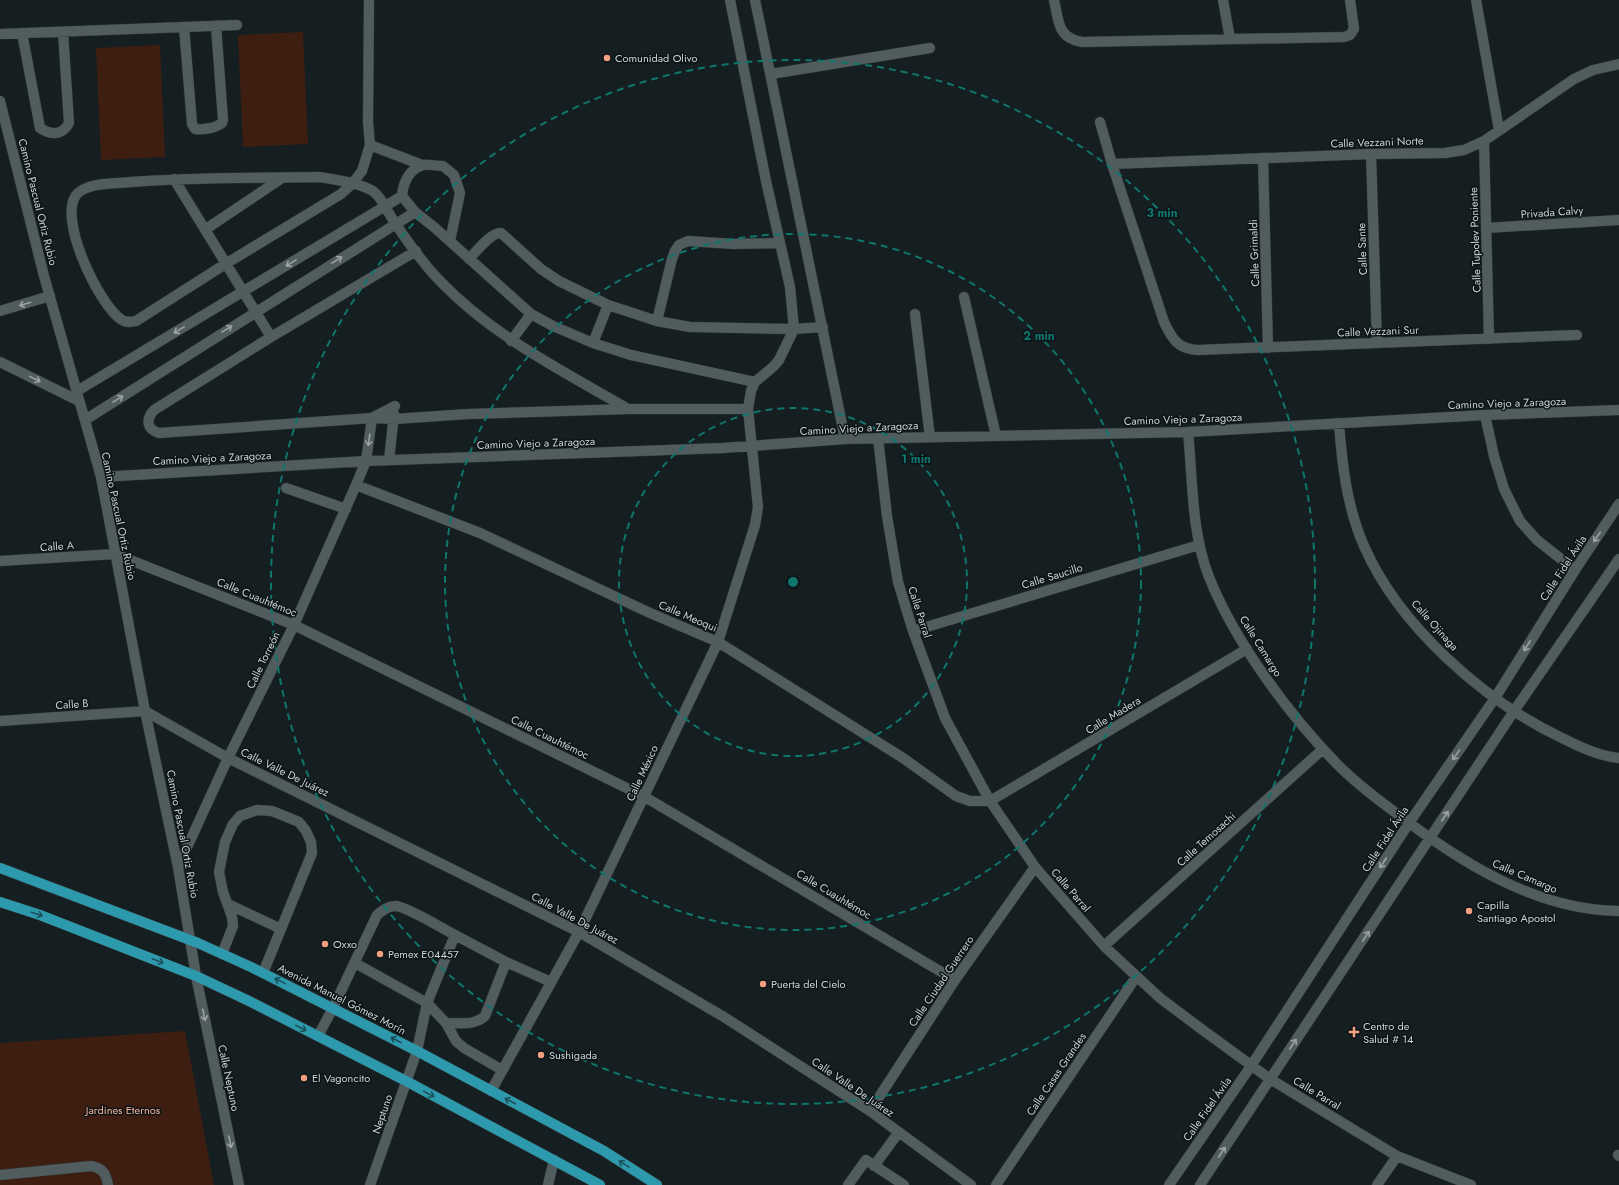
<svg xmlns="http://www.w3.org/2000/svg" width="1619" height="1185" font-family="Jost,sans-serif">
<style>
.green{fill:#3e1e11}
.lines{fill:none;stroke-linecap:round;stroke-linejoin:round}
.minor-casing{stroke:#33393a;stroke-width:11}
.major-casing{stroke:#33393a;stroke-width:11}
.minor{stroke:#515c5e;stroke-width:10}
.major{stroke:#2d99ad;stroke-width:10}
.oneway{stroke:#9ba3a5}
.oneway2{stroke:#1b505a}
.ring{fill:none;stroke:#0f766e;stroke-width:2;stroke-dasharray:7 5}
.poi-dot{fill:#f2a07f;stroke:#0c1417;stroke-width:1.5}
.labels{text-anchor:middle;stroke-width:3;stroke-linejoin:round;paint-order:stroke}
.poi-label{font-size:11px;fill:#cdd3d4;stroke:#0c1417;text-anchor:start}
.street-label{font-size:11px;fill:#cdd3d4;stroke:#0c1417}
.park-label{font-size:11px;fill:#f9b497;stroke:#0c1417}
.centre{fill:#0f766e;stroke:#0c1417;stroke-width:2}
.ring-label{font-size:12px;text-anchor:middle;font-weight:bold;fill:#0f766e;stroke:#0c1417;stroke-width:3;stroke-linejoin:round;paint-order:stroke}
</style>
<rect width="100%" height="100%" fill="#151e20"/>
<!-- green -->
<path class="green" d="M 303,32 L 308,144 L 243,147 L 238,35 Z
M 160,45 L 165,157 L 101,160 L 96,48 Z
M 185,1031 L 214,1185 L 0,1185 L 0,1043 Z"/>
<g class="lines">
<defs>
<path id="minor" d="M 369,0 L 368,122 L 370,145 L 362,171 L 352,184 L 341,194 L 227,263 L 136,321 C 131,322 127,323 122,320 C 99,306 55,214 78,193 C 91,182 115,184 131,182 C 194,177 256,178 319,177 C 333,179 364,184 374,192 C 381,197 388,212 393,220 C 407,241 423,264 441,282 C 494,337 563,371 628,409
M 755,0 L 845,439
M 1054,0 C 1059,21 1057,38 1082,42 L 1344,37 L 1350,35 L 1354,29 L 1350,0
M 1223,0 L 1230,39
M 1476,0 L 1499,130
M 184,27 L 192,124 L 195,129 C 203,130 216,128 222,123 L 223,120 L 216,26
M 22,33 L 40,128 C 51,135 62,136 69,123 L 63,32
M 0,34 L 237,25
M 771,74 L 930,48
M 0,101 L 44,276 L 101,477 L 145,711 L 178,867 L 196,976 L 239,1185
M 1100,122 L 1112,164 L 1164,322 C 1172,339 1178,349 1198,350 L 1577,335
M 1484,141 L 1489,339
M 370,145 L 422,165
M 1371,154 L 1377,343
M 1263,158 L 1268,348
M 1112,164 L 1371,154 L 1445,153 L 1464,150 L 1484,141 L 1574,79 L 1593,70 L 1619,64
M 174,179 L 271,337
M 1486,228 L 1619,220
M 206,229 L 282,178
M 450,241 L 460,193 L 454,175 L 443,166 C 437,166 429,164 423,165 C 409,169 403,183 402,196 L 415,212 L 434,227 L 531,314 L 553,326 L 593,343 L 631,355 L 755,382
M 416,251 L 271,337 L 154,410 C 146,419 146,429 159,433 L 372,418 L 394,419 L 468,414 L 628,409 L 748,409
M 469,259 C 476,252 491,232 501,233 L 541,269 L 559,281 L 608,305 L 657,321 L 690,327 L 794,329 L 823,327
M 964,297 L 996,436
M 0,311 L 50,296
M 915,314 L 930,437
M 657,321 L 672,259 L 675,251 L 679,245 L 688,241 L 734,244 L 780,243
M 511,341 L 531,314
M 593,343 L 608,305
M 0,362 L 79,401
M 77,391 L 402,196
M 1485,415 L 1494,456 L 1504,489 L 1520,521 L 1537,540 L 1575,570
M 85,420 L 415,212
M 1339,423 C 1342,465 1347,507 1364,546 C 1399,626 1484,701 1562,738 C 1580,747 1599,756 1619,758
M 1188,432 C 1193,481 1191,531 1209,577 C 1235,642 1289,715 1338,765 C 1354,781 1373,796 1392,810 C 1457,860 1534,910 1619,911
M 878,438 L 887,516 L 898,582 L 913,631 L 945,718 L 990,801 L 1035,867 L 1104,946 L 1160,998 L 1204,1031 L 1270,1079 L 1397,1156 L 1471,1185
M 389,460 L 394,414
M 101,477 L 366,461 L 723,448 L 845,439 L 1188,432 L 1485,415 L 1619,410
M 356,485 L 480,533 L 650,613 L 718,642 L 903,758 L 956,796 L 970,801 L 990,801 L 1247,649
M 286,488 L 346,509
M 0,561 L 115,554 L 294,625 L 645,797 L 955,980
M 913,631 L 1199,545
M 0,721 L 145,711 L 228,758 L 579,932 L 724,1017 L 870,1111 L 971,1185
M 178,867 L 228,758 L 294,625 L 356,485 L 366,461 L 372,418 L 395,406
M 228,904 L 281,929
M 1104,946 L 1323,749
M 222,954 L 233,926 L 232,917 L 223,892 L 219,872 L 225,842 L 233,824 L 240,816 L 257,810 L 272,811 L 299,822 L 306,831 L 311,842 L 312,853 L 263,973
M 506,962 L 551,982
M 355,963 L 427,1003 L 446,1023 L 456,1041 L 464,1048 L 502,1070
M 446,1023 C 459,1023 474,1026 485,1016 L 506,962 L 455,935
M 318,1036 L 333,1008 L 377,915 C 383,910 388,906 396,906 C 408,907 443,929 455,935 L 427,1003 L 417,1051 L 370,1185
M 491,1091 L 579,932 L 718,642 L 755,525 L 758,507 L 748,409 L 751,391 L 755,382 L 774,366 L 779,360 L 794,329 L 790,287 L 766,181 L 730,0
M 870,1111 L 955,980 L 1035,867
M 1618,1155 L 1619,1156
M 874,1166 L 899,1132
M 0,1175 L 91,1166 C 103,1168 106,1174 108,1185
M 548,1185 L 554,1160
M 848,1185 L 866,1160 L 904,1185
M 996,1185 L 1136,977
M 1169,1185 L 1251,1066 L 1409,823 L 1495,698 L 1575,570 L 1619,504
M 1200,1185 L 1514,711 L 1619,559
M 1377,1185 L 1397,1156"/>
<path id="major" d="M 0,868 L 198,943 L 251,967 L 417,1051 L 604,1151 L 657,1185
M 0,902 L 40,915 L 196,976 L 249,1001 L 406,1081 L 600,1185"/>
</defs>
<!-- minor casing -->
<use href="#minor" class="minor-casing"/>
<!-- major casing -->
<use href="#major" class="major-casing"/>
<!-- minor -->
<use href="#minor" class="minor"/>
<!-- major -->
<use href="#major" class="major"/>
</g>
<!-- one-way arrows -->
<defs><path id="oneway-shaft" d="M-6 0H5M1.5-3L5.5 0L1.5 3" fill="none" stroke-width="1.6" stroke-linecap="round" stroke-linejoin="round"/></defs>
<g class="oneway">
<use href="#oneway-shaft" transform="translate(337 260) rotate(-32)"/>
<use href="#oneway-shaft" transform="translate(291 263) rotate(149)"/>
<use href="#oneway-shaft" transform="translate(25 304) rotate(163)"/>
<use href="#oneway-shaft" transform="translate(227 329) rotate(-32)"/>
<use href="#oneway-shaft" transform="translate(179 330) rotate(149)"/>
<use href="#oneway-shaft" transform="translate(35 379) rotate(26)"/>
<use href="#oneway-shaft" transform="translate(118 399) rotate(-32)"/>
<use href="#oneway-shaft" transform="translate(369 440) rotate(98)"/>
<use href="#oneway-shaft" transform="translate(1597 537) rotate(124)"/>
<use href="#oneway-shaft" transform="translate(1527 646) rotate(122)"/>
<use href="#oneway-shaft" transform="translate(1456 755) rotate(125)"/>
<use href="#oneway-shaft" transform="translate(1445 816) rotate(-57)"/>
<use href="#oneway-shaft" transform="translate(1383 863) rotate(123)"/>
<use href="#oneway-shaft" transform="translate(1366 936) rotate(-56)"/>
<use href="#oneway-shaft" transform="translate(204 1015) rotate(78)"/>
<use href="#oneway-shaft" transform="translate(1293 1044) rotate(-56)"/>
<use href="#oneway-shaft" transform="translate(230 1142) rotate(78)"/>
<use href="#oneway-shaft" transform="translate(1222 1152) rotate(-57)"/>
</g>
<g class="oneway2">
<use href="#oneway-shaft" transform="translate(37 914) rotate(18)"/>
<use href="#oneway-shaft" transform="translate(158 961) rotate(22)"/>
<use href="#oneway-shaft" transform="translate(280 981) rotate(-154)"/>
<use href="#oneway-shaft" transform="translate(301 1028) rotate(27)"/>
<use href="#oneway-shaft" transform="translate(396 1040) rotate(-153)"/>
<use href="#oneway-shaft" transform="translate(429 1094) rotate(28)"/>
<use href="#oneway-shaft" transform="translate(510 1101) rotate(-152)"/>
<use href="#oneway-shaft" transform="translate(624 1164) rotate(-148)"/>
</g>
<!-- distance rings -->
<g class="ring">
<circle cx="793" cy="582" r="174"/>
<circle cx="793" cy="582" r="348"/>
<circle cx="793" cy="582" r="522"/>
</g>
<!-- markers -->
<g class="poi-dot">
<circle cx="607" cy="58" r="4"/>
<circle cx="1469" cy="911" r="4"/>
<circle cx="325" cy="944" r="4"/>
<circle cx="380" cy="954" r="4"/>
<circle cx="763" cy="984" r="4"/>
<path d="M1352 1026h4v4h4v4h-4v4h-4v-4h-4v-4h4z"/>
<circle cx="541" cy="1055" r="4"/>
<circle cx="304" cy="1078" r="4"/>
</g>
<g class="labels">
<!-- poi labels -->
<g class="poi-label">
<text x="615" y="62">Comunidad Olivo</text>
<text x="1477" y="909">Capilla<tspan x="1477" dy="13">Santiago Apostol</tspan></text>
<text x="333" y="948">Oxxo</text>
<text x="388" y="958">Pemex E04457</text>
<text x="771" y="988">Puerta del Cielo</text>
<text x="1363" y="1030">Centro de<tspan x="1363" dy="13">Salud # 14</tspan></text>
<text x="549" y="1059">Sushigada</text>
<text x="312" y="1082">El Vagoncito</text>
</g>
<!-- street labels -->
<g class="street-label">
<text transform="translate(1377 142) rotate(-2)" y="4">Calle Vezzani Norte</text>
<text transform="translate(38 202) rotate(76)" y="4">Camino Pascual Ortiz Rubio</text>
<text transform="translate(1552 212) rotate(-4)" y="4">Privada Calvy</text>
<text transform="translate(1475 240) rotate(-92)" y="4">Calle Tupolev Poniente</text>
<text transform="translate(1362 249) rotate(-92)" y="4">Calle Sante</text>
<text transform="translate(1254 253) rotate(-92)" y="4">Calle Grimaldi</text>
<text transform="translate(1378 331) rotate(-2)" y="4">Calle Vezzani Sur</text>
<text transform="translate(1507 403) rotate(-2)" y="4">Camino Viejo a Zaragoza</text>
<text transform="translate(1183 419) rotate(-2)" y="4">Camino Viejo a Zaragoza</text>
<text transform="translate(859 428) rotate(-3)" y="4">Camino Viejo a Zaragoza</text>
<text transform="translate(536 443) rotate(-2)" y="4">Camino Viejo a Zaragoza</text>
<text transform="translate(212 458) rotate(-3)" y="4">Camino Viejo a Zaragoza</text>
<text transform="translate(119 516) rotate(78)" y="4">Camino Pascual Ortiz Rubio</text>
<text transform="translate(57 546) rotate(-4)" y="4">Calle A</text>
<text transform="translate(1563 568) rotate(-57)" y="4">Calle Fidel Ávila</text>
<text transform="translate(1052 576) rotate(-17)" y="4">Calle Saucillo</text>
<text transform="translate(257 597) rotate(22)" y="4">Calle Cuauhtémoc</text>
<text transform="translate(920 612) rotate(72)" y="4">Calle Parral</text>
<text transform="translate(688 616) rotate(23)" y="4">Calle Meoqui</text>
<text transform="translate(1435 625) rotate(48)" y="4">Calle Ojinaga</text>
<text transform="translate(1261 646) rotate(58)" y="4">Calle Camargo</text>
<text transform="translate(263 660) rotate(-64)" y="4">Calle Torreón</text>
<text transform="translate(72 704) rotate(-4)" y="4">Calle B</text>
<text transform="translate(1113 715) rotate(-31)" y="4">Calle Madera</text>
<text transform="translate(550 737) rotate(26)" y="4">Calle Cuauhtémoc</text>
<text transform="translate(285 772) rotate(26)" y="4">Calle Valle De Juárez</text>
<text transform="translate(642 773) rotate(-65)" y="4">Calle México</text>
<text transform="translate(183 834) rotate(79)" y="4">Camino Pascual Ortiz Rubio</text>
<text transform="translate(1206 839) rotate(-42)" y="4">Calle Temosachi</text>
<text transform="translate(1385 839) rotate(-57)" y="4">Calle Fidel Ávila</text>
<text transform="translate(1525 876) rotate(23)" y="4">Calle Camargo</text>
<text transform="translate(1071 890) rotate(49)" y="4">Calle Parral</text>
<text transform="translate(834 894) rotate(31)" y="4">Calle Cuauhtémoc</text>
<text transform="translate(575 918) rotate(28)" y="4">Calle Valle De Juárez</text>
<text transform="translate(941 981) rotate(-56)" y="4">Calle Ciudad Guerrero</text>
<text transform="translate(342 999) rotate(27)" y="4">Avenida Manuel Gómez Morín</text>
<text transform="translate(1056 1074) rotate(-56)" y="4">Calle Casas Grandes</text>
<text transform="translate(229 1078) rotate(78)" y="4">Calle Neptuno</text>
<text transform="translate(853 1087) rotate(34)" y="4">Calle Valle De Juárez</text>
<text transform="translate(1317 1093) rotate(31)" y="4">Calle Parral</text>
<text transform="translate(1207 1109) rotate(-55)" y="4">Calle Fidel Ávila</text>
<text transform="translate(382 1114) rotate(-71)" y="4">Neptuno</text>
</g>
<!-- park labels -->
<g class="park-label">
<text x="123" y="1114">Jardines Eternos</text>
</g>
</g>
<circle cx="793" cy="582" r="6" class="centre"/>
<g class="ring-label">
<text x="1162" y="217">3 min</text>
<text x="1039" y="340">2 min</text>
<text x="916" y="463">1 min</text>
</g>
</svg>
